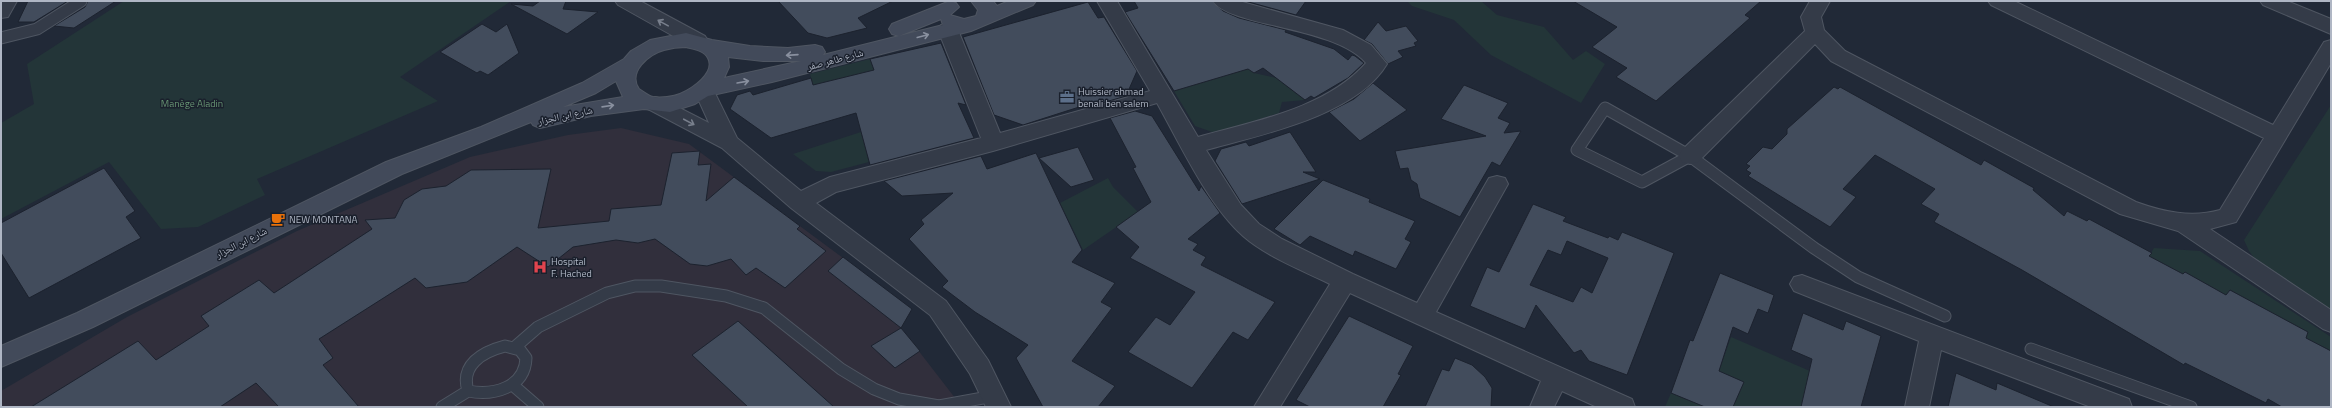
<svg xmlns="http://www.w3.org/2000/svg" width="2332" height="408" font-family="'Titillium Web','Noto Naskh Arabic',sans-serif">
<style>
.medical{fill:#312f3c}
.green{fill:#233538}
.building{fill:#424c5c;stroke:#1c222e;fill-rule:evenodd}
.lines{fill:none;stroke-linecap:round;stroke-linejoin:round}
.service-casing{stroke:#4f5662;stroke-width:13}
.minor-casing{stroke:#4f5662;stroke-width:2}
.secondary-casing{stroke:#4f5662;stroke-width:2}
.service{stroke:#343b48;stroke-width:11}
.minor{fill:#343b48;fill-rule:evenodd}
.secondary{fill:#424a5a;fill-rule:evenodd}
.oneway{stroke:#787f8c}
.oneway2{stroke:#89909f}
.labels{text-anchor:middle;stroke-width:3;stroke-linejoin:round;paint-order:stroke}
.street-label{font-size:10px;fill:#afb6c4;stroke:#1a202c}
.poi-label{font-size:10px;fill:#afb6c4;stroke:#1a202c;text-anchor:start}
.park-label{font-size:10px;fill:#679473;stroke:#1a202c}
</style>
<rect width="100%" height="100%" fill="#212937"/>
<!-- medical -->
<path class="medical" d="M 621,128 L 689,144 L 912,309 L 901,328 L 962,407 L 1,407 L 1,391 L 127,317 L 297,231 L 470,157 L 568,135 Z"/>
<!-- green -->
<path class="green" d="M 124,1 L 511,1 L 400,77 L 438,101 L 257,179 L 265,195 L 198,227 L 161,229 L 109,162 L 1,219 L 1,123 L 34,104 L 27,64 Z
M 1407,1 L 1481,1 L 1497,15 L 1544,27 L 1573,60 L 1586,51 L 1605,64 L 1581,103 L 1491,55 L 1454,20 L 1412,6 Z
M 1231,55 L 1254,73 L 1277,78 L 1305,100 L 1282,102 L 1279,113 L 1215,133 L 1195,126 L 1174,91 L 1218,78 Z
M 870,59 L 877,79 L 813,85 L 810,74 Z
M 2331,105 L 2331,312 L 2258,263 L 2249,251 L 2244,240 Z
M 861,132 L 869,162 L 831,172 L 816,171 L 793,154 Z
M 1108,178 L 1113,187 L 1138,212 L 1083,250 L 1060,203 Z
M 2154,248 L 2200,251 L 2331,337 L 2331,351 L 2306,338 L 2307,332 L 2230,290 L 2226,295 L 2185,272 L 2183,274 L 2149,256 Z
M 1731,337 L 1854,390 L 1852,407 L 1733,407 L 1719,371 Z
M 1671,393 L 1705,407 L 1665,407 Z"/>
<!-- building -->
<path class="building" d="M 28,1 L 68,1 L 34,22 L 18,22 Z
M 88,1 L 116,1 L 74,28 L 54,26 L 85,7 Z
M 540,1 L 566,1 L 563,9 L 598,12 L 567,34 L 511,4 L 533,6 Z
M 778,1 L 893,1 L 858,18 L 867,28 L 827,38 L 808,33 Z
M 1134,1 L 1212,1 L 1223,11 L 1239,18 L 1286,30 L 1285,32 L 1334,49 L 1348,60 L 1352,55 L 1355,56 L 1364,63 L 1348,78 L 1314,98 L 1311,96 L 1305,100 L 1263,68 L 1254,73 L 1248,69 L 1174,91 L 1125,12 L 1138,8 Z
M 1245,1 L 1306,1 L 1296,15 Z
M 1573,1 L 1761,1 L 1745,15 L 1750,18 L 1656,101 L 1616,77 L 1627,68 L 1592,47 L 1617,27 Z
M 1088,2 L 1098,18 L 1104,17 L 1137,71 L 1126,96 L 1102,103 L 1101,100 L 1023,125 L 994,115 L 963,37 Z
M 1378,22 L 1386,31 L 1406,26 L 1418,41 L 1414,43 L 1416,46 L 1398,51 L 1403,57 L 1388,64 L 1372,44 L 1364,40 Z
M 482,24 L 496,32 L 507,24 L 519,53 L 488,75 L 480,71 L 477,73 L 440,52 Z
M 941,43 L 966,105 L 958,103 L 974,138 L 870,165 L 856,113 L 771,138 L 730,109 L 737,95 L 750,91 L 753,95 L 811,78 L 813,85 L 874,70 L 870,59 Z
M 1373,83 L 1407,110 L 1360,141 L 1329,112 L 1354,99 Z
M 1464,85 L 1508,103 L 1498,118 L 1510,123 L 1504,133 L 1521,131 L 1500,166 L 1492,162 L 1460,217 L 1420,198 L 1417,184 L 1411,180 L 1408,168 L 1400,169 L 1395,151 L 1486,136 L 1441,119 Z
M 1834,87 L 1838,89 L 1840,87 L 1981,165 L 1984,160 L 2034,188 L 2033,190 L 2064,216 L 2067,211 L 2087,221 L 2089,219 L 2152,253 L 2149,256 L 2183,274 L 2185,272 L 2226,295 L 2230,290 L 2308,332 L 2306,338 L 2331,351 L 2331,407 L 2282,407 L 2268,399 L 2266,403 L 2185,363 L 2184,365 L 2022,270 L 1934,222 L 1939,214 L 1921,204 L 1935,189 L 1875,155 L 1843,189 L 1856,197 L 1830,227 L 1748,176 L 1751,173 L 1746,170 L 1750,166 L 1746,164 L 1763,147 L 1772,149 L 1787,134 L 1787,129 Z
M 1135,111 L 1152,116 L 1199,191 L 1201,186 L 1220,213 L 1188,239 L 1198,244 L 1193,250 L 1206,257 L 1201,265 L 1275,302 L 1248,340 L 1233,332 L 1192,388 L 1128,352 L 1156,317 L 1170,325 L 1195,292 L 1130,258 L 1139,247 L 1116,227 L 1151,202 L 1133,168 L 1136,167 L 1110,118 Z
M 1290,132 L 1316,172 L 1303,172 L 1320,179 L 1242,204 L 1215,161 L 1221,149 L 1246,142 L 1249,146 Z
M 1078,147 L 1094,180 L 1071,187 L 1039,158 Z
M 700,151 L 698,165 L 711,164 L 706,201 L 734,177 L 800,226 L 797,229 L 826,251 L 785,288 L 756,268 L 746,275 L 731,259 L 707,266 L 690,264 L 655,239 L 638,243 L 616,240 L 573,247 L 548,267 L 517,247 L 467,282 L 426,288 L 415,278 L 319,339 L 333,358 L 323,365 L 359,407 L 279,407 L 256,383 L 220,407 L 31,407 L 138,341 L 156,360 L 209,326 L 201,316 L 259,280 L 274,293 L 372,229 L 365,220 L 395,218 L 404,200 L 422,189 L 446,186 L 471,170 L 551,169 L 538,228 L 609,221 L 611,209 L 661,205 L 672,153 Z
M 1036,153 L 1082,250 L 1072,262 L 1115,283 L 1101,302 L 1112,308 L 1072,361 L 1115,386 L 1098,407 L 1043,407 L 1016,358 L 1028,345 L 975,312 L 942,287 L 948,281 L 909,239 L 924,224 L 921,220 L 953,193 L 902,196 L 884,181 L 981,156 L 987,169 Z
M 104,168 L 135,211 L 126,217 L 141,238 L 29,298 L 1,253 L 1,223 Z
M 1323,180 L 1370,199 L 1369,202 L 1415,221 L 1405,239 L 1411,242 L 1396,269 L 1355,251 L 1353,256 L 1310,236 L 1300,245 L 1274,229 Z
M 1533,204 L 1566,217 L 1563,221 L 1608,238 L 1609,236 L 1618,240 L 1622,232 L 1674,253 L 1627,375 L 1589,361 L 1581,350 L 1574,353 L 1536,305 L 1525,329 L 1470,306 L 1487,267 L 1499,272 ZM 1567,241 L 1608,258 L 1592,293 L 1581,287 L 1573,302 L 1530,285 L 1548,250 L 1561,255 Z
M 843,257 L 912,309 L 901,328 L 828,271 Z
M 1720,273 L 1774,295 L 1768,313 L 1758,309 L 1748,334 L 1733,327 L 1719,371 L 1744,382 L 1733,407 L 1705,407 L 1671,393 L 1690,340 L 1693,341 Z
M 1803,313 L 1843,330 L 1846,321 L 1881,336 L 1861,407 L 1801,407 L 1812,359 L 1791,350 Z
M 1349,316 L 1413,346 L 1398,374 L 1401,375 L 1383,407 L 1310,407 L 1296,400 Z
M 738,321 L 834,407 L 748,407 L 692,355 Z
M 901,328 L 920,351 L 895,368 L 871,346 Z
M 1455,358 L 1472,365 L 1485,377 L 1492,388 L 1491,407 L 1425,407 L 1442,369 L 1449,371 Z
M 1956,373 L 1996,390 L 1997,383 L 2054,407 L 1948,407 Z"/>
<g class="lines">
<defs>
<path id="service" d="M 1,38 L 37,29 L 81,1
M 1605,108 L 1690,156 L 1642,182 L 1577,150 Z
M 1690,156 L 1814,248 L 1858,277 L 1945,316
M 505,346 L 520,350 L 526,358 C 525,388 493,396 468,391 C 460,365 482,352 505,346 Z
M 515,347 L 538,327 L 607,293 L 635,286 L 661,286 L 726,296 L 764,308 L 841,369 L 874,389 L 899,399 L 939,406 L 994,396
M 2031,349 L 2191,407
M 515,387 L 538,407
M 442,407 L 468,391"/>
<path id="minor" d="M 1,1 L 17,1 L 8,17 L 1,18 Z
M 615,1 L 640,1 L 705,36 L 708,41 L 705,46 L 698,48 L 691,46 L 618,5 Z
M 1097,1 L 1117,1 L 1198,137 C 1254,121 1325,109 1366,63 C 1334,26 1230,27 1213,1 L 1239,1 L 1343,30 L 1371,45 L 1387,64 C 1356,116 1260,135 1206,150 L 1241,205 L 1259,224 L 1282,239 L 1353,274 L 1417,303 L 1489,178 L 1497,176 L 1505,178 L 1508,184 L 1436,312 L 1632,399 L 1635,407 L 1597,407 L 1562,391 L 1554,407 L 1530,407 L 1541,381 L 1350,293 L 1280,407 L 1254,407 L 1330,284 C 1302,270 1267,257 1243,236 C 1208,205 1180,144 1157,103 L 993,151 L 836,192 L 816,203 L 946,301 L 988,360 L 1011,407 L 986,407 L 970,374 L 930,315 L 791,208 L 722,148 L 648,109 L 645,104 L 648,99 L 655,97 L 662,99 L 709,123 L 694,90 L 697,85 L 704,83 L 711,85 L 737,138 L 801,191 L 830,177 L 981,138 L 938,30 L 941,25 L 948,23 L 955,25 L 958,30 L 1000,133 L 1150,91 Z
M 1810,1 L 1830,1 L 1821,17 L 1824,30 L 1845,51 L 2136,202 C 2164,212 2191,218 2220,210 L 2264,138 L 1991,5 L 1988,1 L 2014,1 L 2273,125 L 2324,42 L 2331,40 L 2331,63 L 2236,222 L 2210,229 L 2331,310 L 2331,332 L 2323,329 L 2178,231 L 2120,214 L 1831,61 L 1815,44 L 1698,162 L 1690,164 L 1682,162 L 1679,156 L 1682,150 L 1805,31 L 1801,17 Z
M 2260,1 L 2287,1 L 2331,19 L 2331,34 L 2263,5 Z
M 1802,275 L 2129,399 L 2132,407 L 2091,407 L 1941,350 L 1929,407 L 1905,407 L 1919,341 L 1794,291 L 1790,284 L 1794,277 Z"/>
<path id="secondary" d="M 950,1 L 956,3 L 959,7 L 950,15 L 964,19 L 976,16 L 978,10 L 971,1 L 993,1 L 997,6 L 1009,1 L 1036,1 L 1033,5 L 971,31 L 772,82 L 708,96 L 695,104 L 670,112 L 644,109 L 591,116 L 540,128 L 533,125 L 531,122 L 402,174 L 93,327 L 1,367 L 1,346 L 77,313 L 386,162 L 481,127 L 582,83 L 624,59 L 631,51 L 650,40 L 686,33 L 712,40 L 750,46 L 788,48 L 815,45 L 822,47 L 825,52 L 823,55 L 943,25 L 941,19 L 899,36 L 892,34 L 889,29 L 892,24 ZM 686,47 C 693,49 704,50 708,58 C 716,73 692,89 680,94 C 673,97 661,98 653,97 C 648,96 644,92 639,89 C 627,72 649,54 664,50 C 671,48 679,47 686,47 ZM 728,57 L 763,61 L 801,61 L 724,78 L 729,67 ZM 616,81 L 623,97 L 563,107 L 596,93 Z"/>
</defs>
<!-- service casing -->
<use href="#service" class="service-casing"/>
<!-- minor casing -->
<use href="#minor" class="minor-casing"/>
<!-- secondary casing -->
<use href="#secondary" class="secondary-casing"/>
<!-- service -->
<use href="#service" class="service"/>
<!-- minor -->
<use href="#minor" class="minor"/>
<!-- secondary -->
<use href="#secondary" class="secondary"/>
</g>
<!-- one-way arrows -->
<defs><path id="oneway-shaft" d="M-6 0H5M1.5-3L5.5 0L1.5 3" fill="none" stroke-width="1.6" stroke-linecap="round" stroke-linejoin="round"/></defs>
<g class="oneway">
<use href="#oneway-shaft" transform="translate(663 23) rotate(-151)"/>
<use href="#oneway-shaft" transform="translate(689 122) rotate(28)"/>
</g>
<g class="oneway2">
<use href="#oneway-shaft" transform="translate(923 36) rotate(-15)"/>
<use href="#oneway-shaft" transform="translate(792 55) rotate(176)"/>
<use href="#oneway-shaft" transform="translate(743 82) rotate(-10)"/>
<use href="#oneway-shaft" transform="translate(608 106) rotate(-8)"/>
</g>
<!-- icons -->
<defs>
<symbol id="office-bare" viewBox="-9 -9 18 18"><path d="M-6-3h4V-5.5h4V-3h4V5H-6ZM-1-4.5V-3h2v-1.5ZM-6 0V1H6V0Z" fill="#5c6f8a" stroke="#1a202c" stroke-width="2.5" paint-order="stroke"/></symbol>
<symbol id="cafe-bare" viewBox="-9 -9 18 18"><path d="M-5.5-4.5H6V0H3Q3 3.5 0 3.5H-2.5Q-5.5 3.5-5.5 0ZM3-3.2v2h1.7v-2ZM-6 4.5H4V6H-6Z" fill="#e8710a" stroke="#1a202c" stroke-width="2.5" paint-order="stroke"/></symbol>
<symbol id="hospital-bare" viewBox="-9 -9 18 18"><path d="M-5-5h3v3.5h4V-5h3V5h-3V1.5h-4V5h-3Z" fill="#e0444e" stroke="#1a202c" stroke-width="2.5" paint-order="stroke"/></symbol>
</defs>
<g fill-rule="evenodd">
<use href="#office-bare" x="1057" y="87" width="20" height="20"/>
<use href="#cafe-bare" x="268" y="209" width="20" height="20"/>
<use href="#hospital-bare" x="530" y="257" width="20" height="20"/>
</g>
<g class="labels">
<!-- street labels -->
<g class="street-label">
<text transform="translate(835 59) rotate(-15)" y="4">شارع طاهر صفر</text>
<text transform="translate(565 115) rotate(-12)" y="4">شارع ابن الجزار</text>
<text transform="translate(241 242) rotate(-27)" y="4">شارع ابن الجزار</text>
</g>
<!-- poi labels -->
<g class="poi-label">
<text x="1078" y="95">Huissier ahmad<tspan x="1078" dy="12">benali ben salem</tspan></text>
<text x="289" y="223">NEW MONTANA</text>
<text x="551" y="265">Hospital<tspan x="551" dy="12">F. Hached</tspan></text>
</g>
<!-- park labels -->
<g class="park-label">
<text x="192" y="107">Manège Aladin</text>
</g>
</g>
<!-- border -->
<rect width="2332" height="408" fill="none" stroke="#afb6c4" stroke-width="4"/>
</svg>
